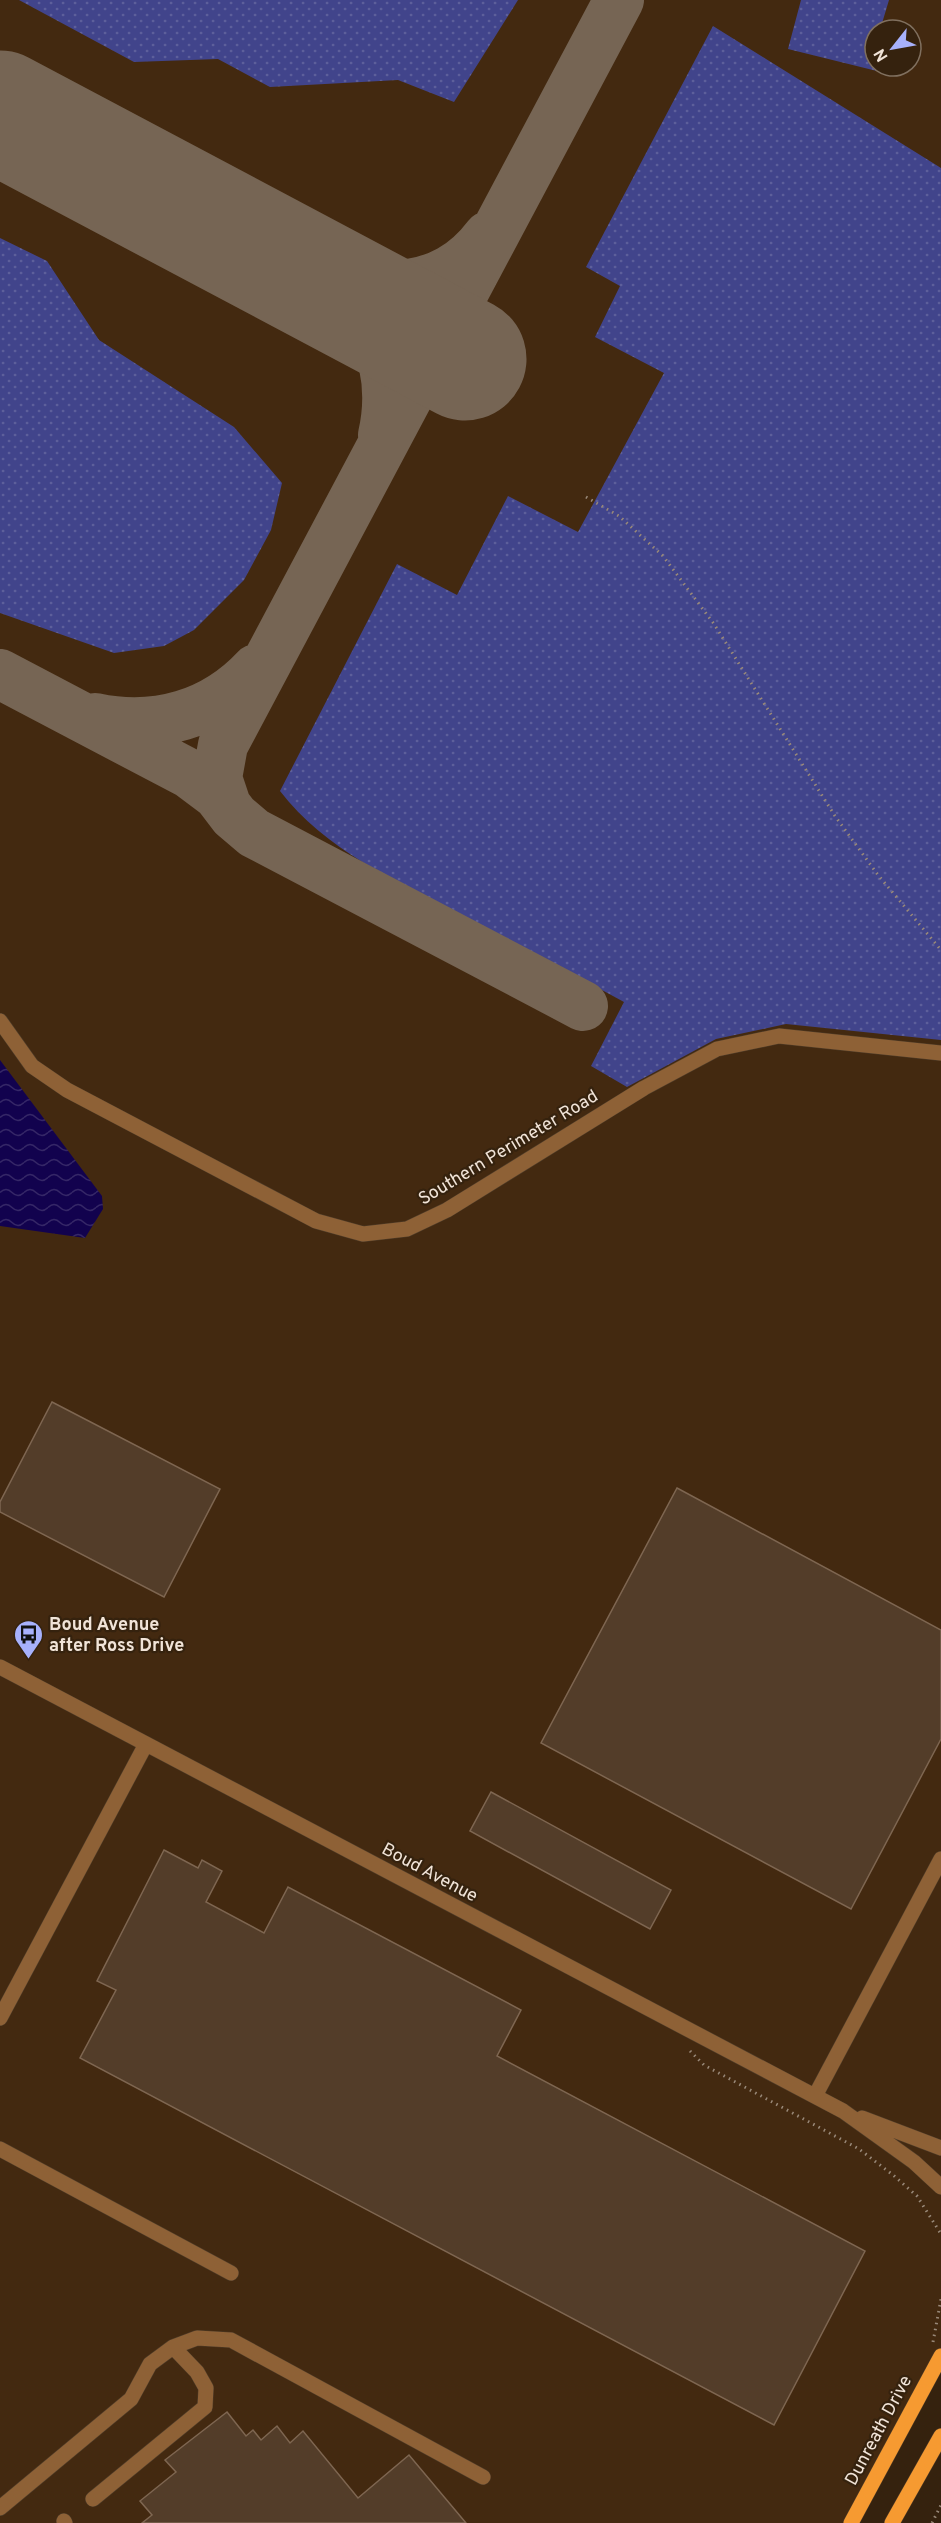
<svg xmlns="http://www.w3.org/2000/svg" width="941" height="2523" font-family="Overpass,sans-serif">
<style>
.built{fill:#432910;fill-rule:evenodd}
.green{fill:url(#green-dots)}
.water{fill:url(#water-waves)}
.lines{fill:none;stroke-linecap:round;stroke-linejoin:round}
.taxiway{stroke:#766554;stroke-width:50}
.runway{stroke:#766554;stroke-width:123}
.building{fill:#533d29;stroke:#7e6651;stroke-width:1.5}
.minor-casing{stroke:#4f3d2a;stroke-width:16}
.major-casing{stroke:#4f3d2a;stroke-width:16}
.path{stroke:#998979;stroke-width:3;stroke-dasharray:1.5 4.5;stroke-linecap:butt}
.minor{stroke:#8e6136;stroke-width:15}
.major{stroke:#f69a31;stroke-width:15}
.labels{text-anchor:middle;stroke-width:4.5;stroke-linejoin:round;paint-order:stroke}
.street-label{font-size:18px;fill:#f1e4d8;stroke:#35220e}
.poi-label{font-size:18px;font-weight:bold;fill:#f1e4d8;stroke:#35220e;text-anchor:start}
</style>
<defs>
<pattern id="green-dots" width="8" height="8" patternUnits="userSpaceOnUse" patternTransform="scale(1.5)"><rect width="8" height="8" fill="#41448b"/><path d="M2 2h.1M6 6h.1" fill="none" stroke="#5d5f9b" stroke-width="1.8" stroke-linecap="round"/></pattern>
<pattern id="water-waves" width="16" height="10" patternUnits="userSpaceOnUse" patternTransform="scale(1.5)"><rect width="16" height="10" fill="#12024e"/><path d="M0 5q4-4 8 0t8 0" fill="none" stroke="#352767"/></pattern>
</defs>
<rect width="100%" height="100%" fill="#35220e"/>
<!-- built -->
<path class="built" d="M 0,0 L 941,0 L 941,2357 L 850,2523 L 0,2523 ZM 875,30 L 911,30 L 911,66 L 875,66 Z"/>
<!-- green -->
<path class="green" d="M 19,0 L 518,0 L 454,102 L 398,80 L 270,87 L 218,59 L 134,62 Z
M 801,0 L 889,0 L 880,30 L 875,30 L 875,66 L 890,66 L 893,75 L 788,49 Z
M 713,26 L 941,168 L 941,1040 L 786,1024 L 716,1039 L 627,1087 L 591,1066 L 624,1002 C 569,972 514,943 459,914 C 396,881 324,849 280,791 L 397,564 L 457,595 L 508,496 L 578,532 L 664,373 L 595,337 L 620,286 L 586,267 Z
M 0,238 L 47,261 L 99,340 L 234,427 L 282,483 L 271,530 L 244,580 L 194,630 L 164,646 L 114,653 L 0,613 Z"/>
<!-- water -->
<path class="water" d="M 0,1060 L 102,1196 L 103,1209 L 85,1238 L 0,1226 Z"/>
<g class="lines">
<!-- taxiway -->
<path class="taxiway" d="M 311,277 C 378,289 441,298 488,236
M 311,277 C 323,286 337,293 349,303 C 386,336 393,390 383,435
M 0,674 L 190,774 L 218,795 L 234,816 L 254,833 L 583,1006
M 95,718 C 156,731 214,714 256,669
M 226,805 L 217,778 L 223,745 L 619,0"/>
<!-- runway -->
<path class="runway" d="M 0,112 L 465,359"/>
</g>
<!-- building -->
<path class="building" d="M 52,1402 L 220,1489 L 164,1597 L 0,1512 L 0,1502 Z
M 677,1488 L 941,1630 L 941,1739 L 851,1909 L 541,1743 Z
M 491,1792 L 671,1890 L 650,1929 L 470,1831 Z
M 164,1850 L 198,1868 L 202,1860 L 222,1871 L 206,1902 L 264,1933 L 288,1887 L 521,2010 L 497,2056 L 865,2251 L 774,2425 L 80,2058 L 116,1990 L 97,1981 Z
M 227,2412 L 246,2436 L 253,2430 L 261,2440 L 277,2426 L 290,2443 L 303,2431 L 358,2498 L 409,2455 L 466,2523 L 142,2523 L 152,2515 L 140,2501 L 176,2472 L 165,2460 Z"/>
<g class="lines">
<defs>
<path id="minor" d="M 0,1021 L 32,1066 L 67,1090 L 316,1221 L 363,1234 L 407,1229 L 447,1210 L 644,1088 L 717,1049 L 779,1036 L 941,1053
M 0,1667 L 843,2111 L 914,2162 L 941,2187
M 0,2018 L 146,1744
M 815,2096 L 941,1859
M 862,2118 L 941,2148
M 0,2149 L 231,2273
M 93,2499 L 205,2407 L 206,2388 L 197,2372 L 173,2347
M 0,2508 L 131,2399 L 150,2364 L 173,2347 L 197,2338 L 231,2340 L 483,2477
M 64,2521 L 65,2523"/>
<path id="major" d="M 851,2523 L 941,2356
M 892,2523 L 941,2436"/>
</defs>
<!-- minor casing -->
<use href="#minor" class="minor-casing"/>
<!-- major casing -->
<use href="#major" class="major-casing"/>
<!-- path -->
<path class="path" d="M 586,497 L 619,516 L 663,556 L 714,624 L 835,816 L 878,875 L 941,950
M 690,2051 L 704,2065 L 859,2149 L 893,2175 L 917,2196 L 941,2234
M 933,2342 L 941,2299
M 932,2523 L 941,2505"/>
<!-- minor -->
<use href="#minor" class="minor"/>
<!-- major -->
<use href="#major" class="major"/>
</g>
<!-- icons -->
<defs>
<symbol id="bus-pin" viewBox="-11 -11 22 30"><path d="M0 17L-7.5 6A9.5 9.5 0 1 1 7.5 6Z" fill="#a7b1fc" stroke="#35220e"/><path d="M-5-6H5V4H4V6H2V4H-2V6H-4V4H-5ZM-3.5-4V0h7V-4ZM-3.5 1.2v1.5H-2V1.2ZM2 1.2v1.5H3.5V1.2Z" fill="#111"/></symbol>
</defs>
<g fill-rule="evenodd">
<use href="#bus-pin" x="12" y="1618" width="33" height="45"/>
</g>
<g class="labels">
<!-- street labels -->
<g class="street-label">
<text transform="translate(508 1147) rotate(-31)" y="6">Southern Perimeter Road</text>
<text transform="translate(430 1872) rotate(28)" y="6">Boud Avenue</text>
<text transform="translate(878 2430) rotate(-62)" y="6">Dunreath Drive</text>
</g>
<!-- poi labels -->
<g class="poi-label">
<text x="49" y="1630">Boud Avenue<tspan x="49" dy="21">after Ross Drive</tspan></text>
</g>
</g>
<!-- north arrow -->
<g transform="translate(893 48) rotate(239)"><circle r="28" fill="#35220e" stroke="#80705f" stroke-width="1.5"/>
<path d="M0-4.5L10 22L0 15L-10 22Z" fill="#a7b1fc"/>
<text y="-9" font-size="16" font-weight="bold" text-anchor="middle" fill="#f1e4d8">N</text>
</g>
</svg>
